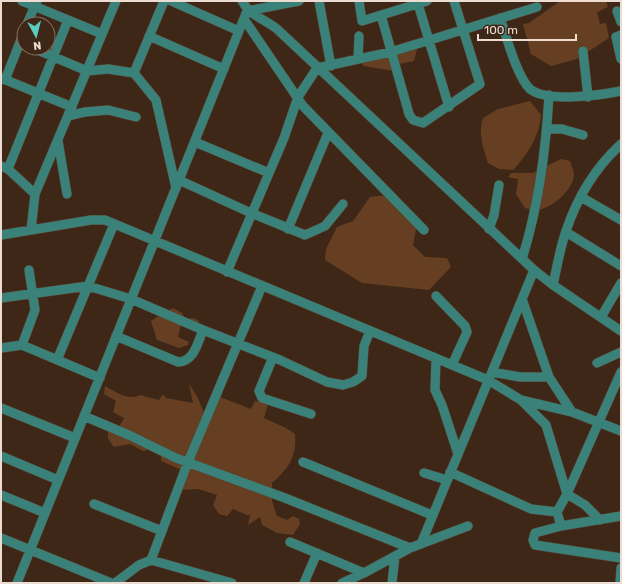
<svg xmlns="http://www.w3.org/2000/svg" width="622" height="584" font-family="Rubik,sans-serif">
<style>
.green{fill:#663f22}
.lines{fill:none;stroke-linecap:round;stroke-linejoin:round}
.minor-casing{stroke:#5a4435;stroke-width:10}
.minor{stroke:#3a8279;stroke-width:9}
</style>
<rect width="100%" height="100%" fill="#3e2717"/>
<!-- green -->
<path class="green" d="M 560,1 L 606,1 L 608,7 L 597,12 L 600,24 L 606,23 L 609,38 L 577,59 L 551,66 L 531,54 L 523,24 L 529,23 Z
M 420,38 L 414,61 L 394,65 L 394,71 L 363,66 L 363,58 L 380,57 L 388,47 Z
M 530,101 L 541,115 C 539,137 528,154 513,170 L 499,169 L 488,163 C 483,148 478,134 483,118 L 498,109 Z
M 561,159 L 570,161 C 571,164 573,169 574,173 C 575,189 552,208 538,210 C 534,211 529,209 525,208 L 516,194 L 518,179 L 508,177 L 511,173 L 533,173 Z
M 388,195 L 418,220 L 413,245 L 425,257 L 447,258 L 451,267 L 429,290 L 362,283 L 325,260 L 326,249 L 337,227 L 353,221 L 370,197 Z
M 173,308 L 182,313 L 185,319 L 193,318 L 198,320 L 200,327 L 181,324 L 178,337 L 189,342 L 188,345 L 179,348 L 157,340 L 151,321 L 161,314 Z
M 189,384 L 198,398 L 204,413 L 220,397 L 251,409 L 255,401 L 268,404 L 264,418 L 286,428 L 295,434 C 297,457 289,468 272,483 L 272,501 L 277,516 L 287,520 L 293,516 L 299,519 L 300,524 L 293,535 L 277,533 L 262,525 L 260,517 L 248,525 L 250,515 L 247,515 L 233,509 L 227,516 L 219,514 L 213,505 L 217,495 L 198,489 L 181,490 L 184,471 L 161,461 L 161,452 L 152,449 L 143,451 L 130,444 L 114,447 L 108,439 L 108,429 L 119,427 L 124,418 L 113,412 L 116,401 L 104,394 L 105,386 C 116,392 128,401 140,395 L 159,400 L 163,394 L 166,398 L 193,403 Z"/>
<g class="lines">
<defs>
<path id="minor" d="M 22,1 L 102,34
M 171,1 L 239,31
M 242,1 C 250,16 263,18 277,29 L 534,270 L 553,285 L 621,331
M 319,1 L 331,66
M 359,1 L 362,21 L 427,1
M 418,4 L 449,107
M 247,11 L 299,1
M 617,11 L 621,22
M 381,15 L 409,114 L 413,120 L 423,123 L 480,84 L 454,1
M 500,18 C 506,35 517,77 530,89 C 547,103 601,95 621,91
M 244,19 L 303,106 L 424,230
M 27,24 L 37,1
M 621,35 L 616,37 L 621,59
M 149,36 L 224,69
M 33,48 L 87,71 L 108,69 L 134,73 L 156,100 L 176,188
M 583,51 L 588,97
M 358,59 L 359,36
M 134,73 L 164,1
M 1,78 L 72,107
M 5,80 L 24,32
M 68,116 L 85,112 L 108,110 L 136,117
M 547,129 L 562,129 L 583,135
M 58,141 L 67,194
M 195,142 L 269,173
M 1,166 L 8,169 L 35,194
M 8,169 L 68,20
M 179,180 L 251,213 L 305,235 L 325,226 L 343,204
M 581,197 L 621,220
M 288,229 L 328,133
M 489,229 L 494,215 L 499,185
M 31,230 L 35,194 L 116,1
M 566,232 L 621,266
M 1,235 L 91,220 L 105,220 L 488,380 L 521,400 L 572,412 L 621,431
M 522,259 C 538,208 546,149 549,95
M 227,272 L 284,138 L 298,97 L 317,68 L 391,52 L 537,7
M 553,285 C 557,267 560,248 566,231 C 577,198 596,167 621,144
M 436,296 L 465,326 L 467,332 L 452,365
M 1,298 L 88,286 L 131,299 L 203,330
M 522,299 L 549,377 L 572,412
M 601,317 L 621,283
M 116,336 L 178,362 C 194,362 198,342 203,330 L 280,360 L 327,382 L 343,385 L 353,382 L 362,376 L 364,346 L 370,331
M 22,345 L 35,310 L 29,270
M 1,348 L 22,345 L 100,378
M 273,357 L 259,391 L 262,398 L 311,414
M 436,359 L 435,390 L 442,405 L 458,454
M 57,360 L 114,224
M 597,363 L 621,352
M 492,372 L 520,377 L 549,377
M 521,400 L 546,425 L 567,494 L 585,505 L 600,520
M 1,408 L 75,438
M 84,416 L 131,436 L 176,458 L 285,498 L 410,548
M 1,456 L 58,480
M 303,462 L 432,515
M 450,472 L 531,509 L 557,512
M 424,473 L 447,480
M 1,495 L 45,513
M 94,504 L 162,531
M 621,516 L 561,526 L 535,533 L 533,540 L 535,545 L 621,558
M 561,526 L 557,512 L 567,494 L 621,372
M 1,538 L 111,583
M 290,542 L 364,573
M 421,544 L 534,270
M 151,560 L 188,462 L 262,286
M 17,583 L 247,11
M 115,583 L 139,565 L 151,560 L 232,583
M 304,583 L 317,553
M 342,583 L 364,573 L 410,548 L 468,526
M 392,583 L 395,556
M 620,583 L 621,568"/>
</defs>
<!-- minor casing -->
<use href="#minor" class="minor-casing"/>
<!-- minor -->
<use href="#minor" class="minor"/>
</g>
<!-- border -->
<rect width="622" height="584" fill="none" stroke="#ecdcd2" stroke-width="4"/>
<!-- north arrow -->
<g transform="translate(36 36) rotate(173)"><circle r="19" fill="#3e2717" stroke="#846f62"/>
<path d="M0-3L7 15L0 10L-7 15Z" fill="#59cebf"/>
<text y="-6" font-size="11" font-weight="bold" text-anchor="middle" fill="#ecdcd2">N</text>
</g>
<!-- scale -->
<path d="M478 34v6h98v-6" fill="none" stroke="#ecdcd2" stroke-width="2"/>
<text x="484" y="34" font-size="12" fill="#ecdcd2" stroke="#3e2717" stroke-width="3" paint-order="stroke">100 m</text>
</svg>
